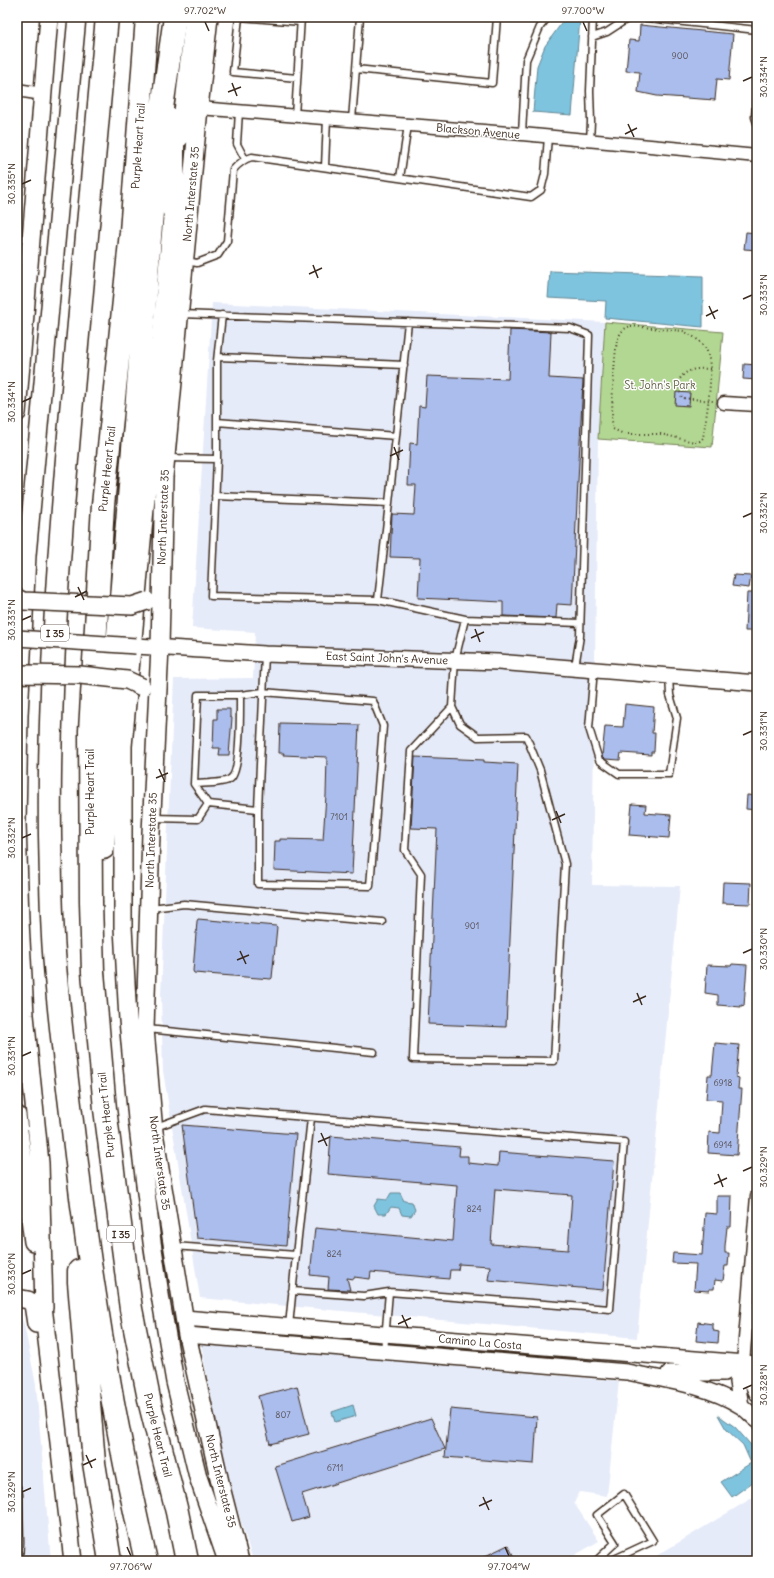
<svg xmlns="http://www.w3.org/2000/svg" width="774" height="1578" font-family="Delius,sans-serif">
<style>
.built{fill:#e6ebf9}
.green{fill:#b2d792;stroke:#768058}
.water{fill:#7ec4df;stroke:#638692}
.building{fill:#aabdec;stroke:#3b2a1e;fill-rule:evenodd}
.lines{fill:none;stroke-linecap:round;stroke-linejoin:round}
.service-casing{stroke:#3b2a1e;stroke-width:9}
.minor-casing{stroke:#3b2a1e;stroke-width:15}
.tertiary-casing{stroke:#3b2a1e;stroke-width:18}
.secondary-casing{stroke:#3b2a1e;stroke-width:20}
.motorway-casing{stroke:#3b2a1e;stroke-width:25}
.path{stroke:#3b2a1e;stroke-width:2;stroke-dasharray:1 3;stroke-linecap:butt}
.service{stroke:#fff;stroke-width:6}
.minor{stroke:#fff;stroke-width:12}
.tertiary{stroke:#fff;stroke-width:15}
.secondary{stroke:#fff;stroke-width:17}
.motorway{stroke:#fff;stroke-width:22}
.tertiary-bridge-casing{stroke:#3b2a1e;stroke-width:18;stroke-linecap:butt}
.secondary-bridge-casing{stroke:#3b2a1e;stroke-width:20;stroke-linecap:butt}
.tertiary-bridge{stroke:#fff;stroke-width:15}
.secondary-bridge{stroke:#fff;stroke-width:17}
.ticks{fill:none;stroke:#3b2a1e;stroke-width:1.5}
.labels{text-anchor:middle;stroke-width:3;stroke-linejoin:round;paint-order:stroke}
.number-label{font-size:9px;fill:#574f52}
.shield{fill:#fff;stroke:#766a62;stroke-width:1}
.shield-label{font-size:10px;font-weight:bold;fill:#3b2a1e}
.street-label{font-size:11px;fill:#3b2a1e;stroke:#fff}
.park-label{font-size:11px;fill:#5f5e41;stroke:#fff}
.neatline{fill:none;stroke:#3b2a1e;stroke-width:1.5}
.ticks-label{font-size:10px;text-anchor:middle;fill:#3b2a1e}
</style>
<rect width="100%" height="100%" fill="#fff"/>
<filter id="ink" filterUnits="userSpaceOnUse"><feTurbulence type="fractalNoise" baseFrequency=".025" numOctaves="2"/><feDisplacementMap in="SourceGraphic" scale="8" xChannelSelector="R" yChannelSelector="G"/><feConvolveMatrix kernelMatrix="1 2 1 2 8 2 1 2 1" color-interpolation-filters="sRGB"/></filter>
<g filter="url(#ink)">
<!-- built -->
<path class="built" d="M 212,303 L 605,322 L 598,439 L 592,885 L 680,886 L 637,1338 L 200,1298 L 163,1071 L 161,995 L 174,679 L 253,678 L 255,632 L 192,628 Z
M 19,1312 L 24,1324 L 36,1385 L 51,1561 L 17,1561 L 17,1417 L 19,1398 L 17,1373 L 17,1313 Z
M 201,1344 L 619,1381 L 607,1496 L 580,1492 L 574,1503 L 599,1541 L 565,1561 L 253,1561 L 225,1469 Z
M 757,1495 L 757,1561 L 648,1561 Z"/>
<!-- green -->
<path class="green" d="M 605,322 L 723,332 L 712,447 L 598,439 Z"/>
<!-- water -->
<path class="water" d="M 566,17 L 580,17 L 572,115 L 533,112 L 537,66 L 545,46 Z
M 550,271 L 703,276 L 703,327 L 605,318 L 606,301 L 548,298 Z
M 391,1193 L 400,1193 L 404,1201 L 412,1202 L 415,1210 L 411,1216 L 402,1215 L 399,1208 L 391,1207 L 386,1214 L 378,1214 L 374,1206 L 378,1199 L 387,1200 Z
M 353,1405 L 356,1416 L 335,1422 L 332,1412 Z
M 718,1415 L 735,1427 L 757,1452 L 757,1479 L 732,1497 L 721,1482 L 751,1463 L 743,1445 L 726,1429 Z"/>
<!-- building -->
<path class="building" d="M 640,25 L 733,34 L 729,80 L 717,79 L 715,100 L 657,96 L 638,92 L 640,72 L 626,71 L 629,40 L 639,41 Z
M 746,232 L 757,233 L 757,250 L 744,249 Z
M 510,330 L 551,332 L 549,378 L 583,380 L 572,605 L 557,604 L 556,618 L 503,616 L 503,602 L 418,598 L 420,558 L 390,557 L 392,514 L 414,515 L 416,485 L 408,485 L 410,443 L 417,444 L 419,406 L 425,407 L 427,376 L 508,379 Z
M 744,364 L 757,365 L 757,380 L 743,379 Z
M 676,392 L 690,393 L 689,406 L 675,405 Z
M 734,575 L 751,576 L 749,588 L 732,586 Z
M 747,593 L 757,593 L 757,631 L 745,631 Z
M 625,704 L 654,707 L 652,733 L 655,733 L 654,752 L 651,752 L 651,755 L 621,753 L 620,760 L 605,759 L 602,756 L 605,726 L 623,727 Z
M 217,709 L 230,709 L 230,717 L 232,718 L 229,755 L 219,755 L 220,748 L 213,748 L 214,719 L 217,719 Z
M 280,723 L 359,725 L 352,874 L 274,870 L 275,841 L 280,841 L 280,839 L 323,840 L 326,795 L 327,757 L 283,755 L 284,753 L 279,753 Z
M 415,757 L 484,760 L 484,762 L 518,764 L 506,1027 L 428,1024 L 437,829 L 411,828 Z
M 747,795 L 757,796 L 757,810 L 746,809 Z
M 632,804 L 646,805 L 645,813 L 671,815 L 669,838 L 629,835 Z
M 723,882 L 751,883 L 750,904 L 722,903 Z
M 198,919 L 276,926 L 277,927 L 272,978 L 271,979 L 194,973 L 193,971 L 197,921 Z
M 732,964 L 747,965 L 744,1006 L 741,1005 L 741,1007 L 718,1005 L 718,995 L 705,993 L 707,965 L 731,966 Z
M 715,1043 L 739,1045 L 736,1077 L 739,1078 L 738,1089 L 742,1089 L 737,1155 L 708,1153 L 709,1132 L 720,1133 L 722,1100 L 706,1099 L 708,1075 L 712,1075 Z
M 182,1125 L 296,1134 L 286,1246 L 197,1238 Z
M 331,1136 L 460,1147 L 459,1156 L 468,1156 L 468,1163 L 498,1166 L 499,1152 L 614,1161 L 603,1290 L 488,1280 L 490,1266 L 459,1264 L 458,1270 L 450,1270 L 449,1279 L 371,1272 L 370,1279 L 354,1277 L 354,1279 L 347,1278 L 350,1290 L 328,1289 L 329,1277 L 310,1275 L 315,1228 L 453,1241 L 457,1185 L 328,1174 ZM 495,1189 L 572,1195 L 568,1250 L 491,1244 Z
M 717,1196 L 732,1196 L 731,1227 L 727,1227 L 725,1246 L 725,1253 L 729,1253 L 728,1266 L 725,1266 L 723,1281 L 715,1280 L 714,1289 L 709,1289 L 709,1291 L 694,1290 L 696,1264 L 672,1263 L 673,1253 L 702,1255 L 705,1213 L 717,1214 Z
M 698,1322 L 713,1324 L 713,1329 L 714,1329 L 714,1331 L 719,1332 L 718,1343 L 696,1341 Z
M 297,1386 L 309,1434 L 270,1444 L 258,1396 Z
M 450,1409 L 537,1417 L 534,1464 L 445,1457 Z
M 431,1418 L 445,1449 L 302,1494 L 309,1517 L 292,1522 L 275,1466 Z
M 508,1545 L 516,1561 L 475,1561 Z"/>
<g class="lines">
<defs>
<path id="service" d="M 638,17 L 757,30
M 592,37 L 607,32 L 627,19 L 636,17
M 356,69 L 492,83 L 497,17
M 297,78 L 233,72 L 239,17 L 301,22
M 757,89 L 755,117 L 757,123
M 239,111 L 237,144 L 245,159
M 295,116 L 301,17
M 352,120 L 360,17
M 522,134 L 526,60 L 540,27 L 548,17
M 590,141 L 591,122 L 590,91 L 593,17
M 325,167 L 327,118
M 400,178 L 408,125
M 186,261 L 197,263 L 218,255 L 227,241 L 233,170 C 239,163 244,159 252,157 L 531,197 L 541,190 L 545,174 L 548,137
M 181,314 L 570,328 L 589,335 L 580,636 L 575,667
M 218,357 L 404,365
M 396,436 L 408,322
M 166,458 L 217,459 L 211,596 L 378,600 L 465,619 L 455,660 L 452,707 L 411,751 L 405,850 L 421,874 L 413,1059 L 554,1061 L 565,864 L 540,770 L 526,736 L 478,737 L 460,724 L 452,707
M 217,459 L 217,361 L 222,315
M 215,496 L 389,503 L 396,436 L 217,422
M 378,600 L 389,503
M 465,619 L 580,623
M 594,669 L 589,728 L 599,760 L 619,774 L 669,774 L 677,718 L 670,695 L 669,676
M 194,784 C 203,783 223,784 230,779 C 241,773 240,709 240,695
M 208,804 L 194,784 L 198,695 L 240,695 L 263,692 L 373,701 L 383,726 L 370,886 L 258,884 L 258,809
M 153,818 L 198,819 L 208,804 L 258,809 L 265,654
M 151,908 L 184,904 L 382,922
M 147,1029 L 374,1052
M 156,1127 L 205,1109 L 624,1142 L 610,1309 L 389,1292 L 364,1296 L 292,1291
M 174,1246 L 296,1255 L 289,1326
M 296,1255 L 311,1118
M 384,1352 L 389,1292
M 17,1487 L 19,1494 L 20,1542 L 19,1561
M 596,1561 L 615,1543 L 597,1515 L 624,1494 L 653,1541 L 610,1561"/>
<path id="minor" d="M 17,90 L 43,94
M 199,108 L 522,134 L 757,156
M 724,403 L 757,405
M 743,1363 L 757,1196"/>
<path id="tertiary" d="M 136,646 L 265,654 L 498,662 L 757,683
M 17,1199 L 20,1189 L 21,1174
M 184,1318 L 757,1364
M 187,1335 L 627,1372 C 665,1380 707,1385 741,1406 C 747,1410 752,1416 757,1420
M 743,1363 L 757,1393
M 669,1373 L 724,1373 L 743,1363
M 741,1406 L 737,1382 L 743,1363"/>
<path id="secondary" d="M 209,17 L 199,108 L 164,477 L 160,647 L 151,833 L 145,1029 L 154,1132 L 187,1335 L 222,1491 L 240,1561
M 180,138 L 194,17
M 174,196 L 123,746 L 123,927 L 128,1020 L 137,1119 L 152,1242 L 161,1301 L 175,1382 L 198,1477 L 227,1561
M 17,413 L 49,17
M 17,1115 L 33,1242
M 17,1298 L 28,1300 L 33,1304 L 36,1324
M 42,1298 L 73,1561
M 44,1308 L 40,1163 L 25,1015 L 20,921 L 17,823 L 19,715 L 27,555 L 77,17"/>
<path id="motorway" d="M 107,17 C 96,134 86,250 75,367 C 61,522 48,678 50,835 C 51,874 51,913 54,952 C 58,1011 66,1071 73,1130 C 89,1275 113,1419 146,1561
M 147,17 L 131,232 L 103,505 L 90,731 L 91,902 L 93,972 L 105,1109 L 131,1309 L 150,1404 L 177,1512 L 187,1561
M 173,209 L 173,120
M 103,848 L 112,710 L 152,212 L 159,129 L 175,17
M 79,1271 L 79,1282 L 94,1463 L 110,1561"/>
</defs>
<!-- service casing -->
<use href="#service" class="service-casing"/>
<!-- minor casing -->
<use href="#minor" class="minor-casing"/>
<!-- tertiary casing -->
<use href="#tertiary" class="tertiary-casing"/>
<!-- secondary casing -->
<use href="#secondary" class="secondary-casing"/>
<!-- motorway casing -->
<use href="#motorway" class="motorway-casing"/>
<!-- path -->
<path class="path" d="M 631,326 L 683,331 C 690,334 699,340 704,346 C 717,363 706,417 703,438 L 700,441 L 694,442 L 661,434 L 624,434 L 613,429 C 610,423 615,350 617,341 C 620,333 623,328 631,326 Z
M 710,369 C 695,368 684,369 677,384 L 682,398 L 713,401"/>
<!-- service -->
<use href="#service" class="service"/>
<!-- minor -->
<use href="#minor" class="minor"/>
<!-- tertiary -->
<use href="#tertiary" class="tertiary"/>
<!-- secondary -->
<use href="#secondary" class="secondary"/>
<!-- motorway -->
<use href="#motorway" class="motorway"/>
<defs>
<path id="tertiary-bridge" d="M 17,638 L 136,646"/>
<path id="secondary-bridge" d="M 17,598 L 23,601 L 132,606 L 147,601
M 17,675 L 27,674 L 80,675 L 127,680 L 142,687"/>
</defs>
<!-- tertiary-bridge casing -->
<use href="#tertiary-bridge" class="tertiary-bridge-casing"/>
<!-- secondary-bridge casing -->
<use href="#secondary-bridge" class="secondary-bridge-casing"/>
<!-- tertiary-bridge -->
<use href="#tertiary-bridge" class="tertiary-bridge"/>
<!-- secondary-bridge -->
<use href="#secondary-bridge" class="secondary-bridge"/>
</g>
</g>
<!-- ticks -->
<path class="ticks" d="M 205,22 L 209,31M 583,22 L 587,31M 743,81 L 752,77M 232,83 L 237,96M 228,92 L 241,87M 628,124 L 634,137M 625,134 L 637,128M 22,184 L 31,180M 313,265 L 318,278M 309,274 L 322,268M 743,299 L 752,295M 709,306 L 715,319M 706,316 L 718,310M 22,402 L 31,398M 394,447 L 399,460M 390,456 L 403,450M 743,517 L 752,513M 78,587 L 84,600M 75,597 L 87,591M 22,620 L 31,616M 475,629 L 480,642M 471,638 L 484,632M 743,735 L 752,731M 159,769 L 165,782M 156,778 L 168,773M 556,811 L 561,823M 552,820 L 565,814M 22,838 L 31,834M 240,951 L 246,964M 743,953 L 752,949M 237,960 L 249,955M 637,993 L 642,1005M 633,1002 L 646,996M 22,1056 L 31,1052M 321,1133 L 327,1146M 318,1142 L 330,1137M 743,1171 L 752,1167M 718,1174 L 723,1187M 714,1184 L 727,1178M 22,1274 L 31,1270M 402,1315 L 408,1328M 398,1324 L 411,1318M 743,1389 L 752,1385M 86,1455 L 92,1468M 83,1465 L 96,1459M 22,1492 L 31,1488M 483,1497 L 489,1510M 479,1506 L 492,1500M 127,1547 L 131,1556M 505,1547 L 509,1556"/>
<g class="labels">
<!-- number labels -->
<g class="number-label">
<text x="680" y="59">900</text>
<text x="339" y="820">7101</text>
<text x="472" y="929">901</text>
<text x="723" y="1086">6918</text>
<text x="723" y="1148">6914</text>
<text x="474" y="1212">824</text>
<text x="334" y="1257">824</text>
<text x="283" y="1418">807</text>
<text x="335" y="1471">6711</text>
</g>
<!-- shield labels -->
<g class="shield">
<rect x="41" y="625" width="28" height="16" rx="3"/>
<rect x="107" y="1226" width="28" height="16" rx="3"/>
</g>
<g class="shield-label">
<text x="55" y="637">I 35</text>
<text x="121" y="1238">I 35</text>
</g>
<!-- street labels -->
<g class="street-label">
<text transform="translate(478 131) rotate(5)" y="4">Blackson Avenue</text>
<text transform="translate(138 146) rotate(-86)" y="4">Purple Heart Trail</text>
<text transform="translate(191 194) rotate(-85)" y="4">North Interstate 35</text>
<text transform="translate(107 469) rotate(-84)" y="4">Purple Heart Trail</text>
<text transform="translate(163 517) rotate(-88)" y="4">North Interstate 35</text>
<text transform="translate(387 658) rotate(2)" y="4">East Saint John's Avenue</text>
<text transform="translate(90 792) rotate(-90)" y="4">Purple Heart Trail</text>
<text transform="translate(151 840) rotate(-88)" y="4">North Interstate 35</text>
<text transform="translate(106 1115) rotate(-96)" y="4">Purple Heart Trail</text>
<text transform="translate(160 1163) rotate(82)" y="4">North Interstate 35</text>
<text transform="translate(480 1342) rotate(5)" y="4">Camino La Costa</text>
<text transform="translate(158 1435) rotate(76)" y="4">Purple Heart Trail</text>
<text transform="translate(221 1481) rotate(76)" y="4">North Interstate 35</text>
</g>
<!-- park labels -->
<g class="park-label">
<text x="660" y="389">St. John's Park</text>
</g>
</g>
<!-- margin -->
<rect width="774" height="1578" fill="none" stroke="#fff" stroke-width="44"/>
<rect x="22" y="22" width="730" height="1534" class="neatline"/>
<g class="ticks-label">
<text x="205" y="14">97.702°W</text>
<text x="583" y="14">97.700°W</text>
<text transform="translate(763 77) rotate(-90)" y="4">30.334°N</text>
<text transform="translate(11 184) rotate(-90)" y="4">30.335°N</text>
<text transform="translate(763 295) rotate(-90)" y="4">30.333°N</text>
<text transform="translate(11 402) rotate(-90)" y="4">30.334°N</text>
<text transform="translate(763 513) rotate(-90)" y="4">30.332°N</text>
<text transform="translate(11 620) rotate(-90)" y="4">30.333°N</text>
<text transform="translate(763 731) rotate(-90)" y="4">30.331°N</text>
<text transform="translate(11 838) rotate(-90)" y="4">30.332°N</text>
<text transform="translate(763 949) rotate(-90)" y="4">30.330°N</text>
<text transform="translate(11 1056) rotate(-90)" y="4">30.331°N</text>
<text transform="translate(763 1167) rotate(-90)" y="4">30.329°N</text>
<text transform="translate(11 1274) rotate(-90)" y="4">30.330°N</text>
<text transform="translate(763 1385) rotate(-90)" y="4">30.328°N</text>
<text transform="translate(11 1492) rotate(-90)" y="4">30.329°N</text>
<text x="131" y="1570">97.706°W</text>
<text x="509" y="1570">97.704°W</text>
</g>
</svg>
